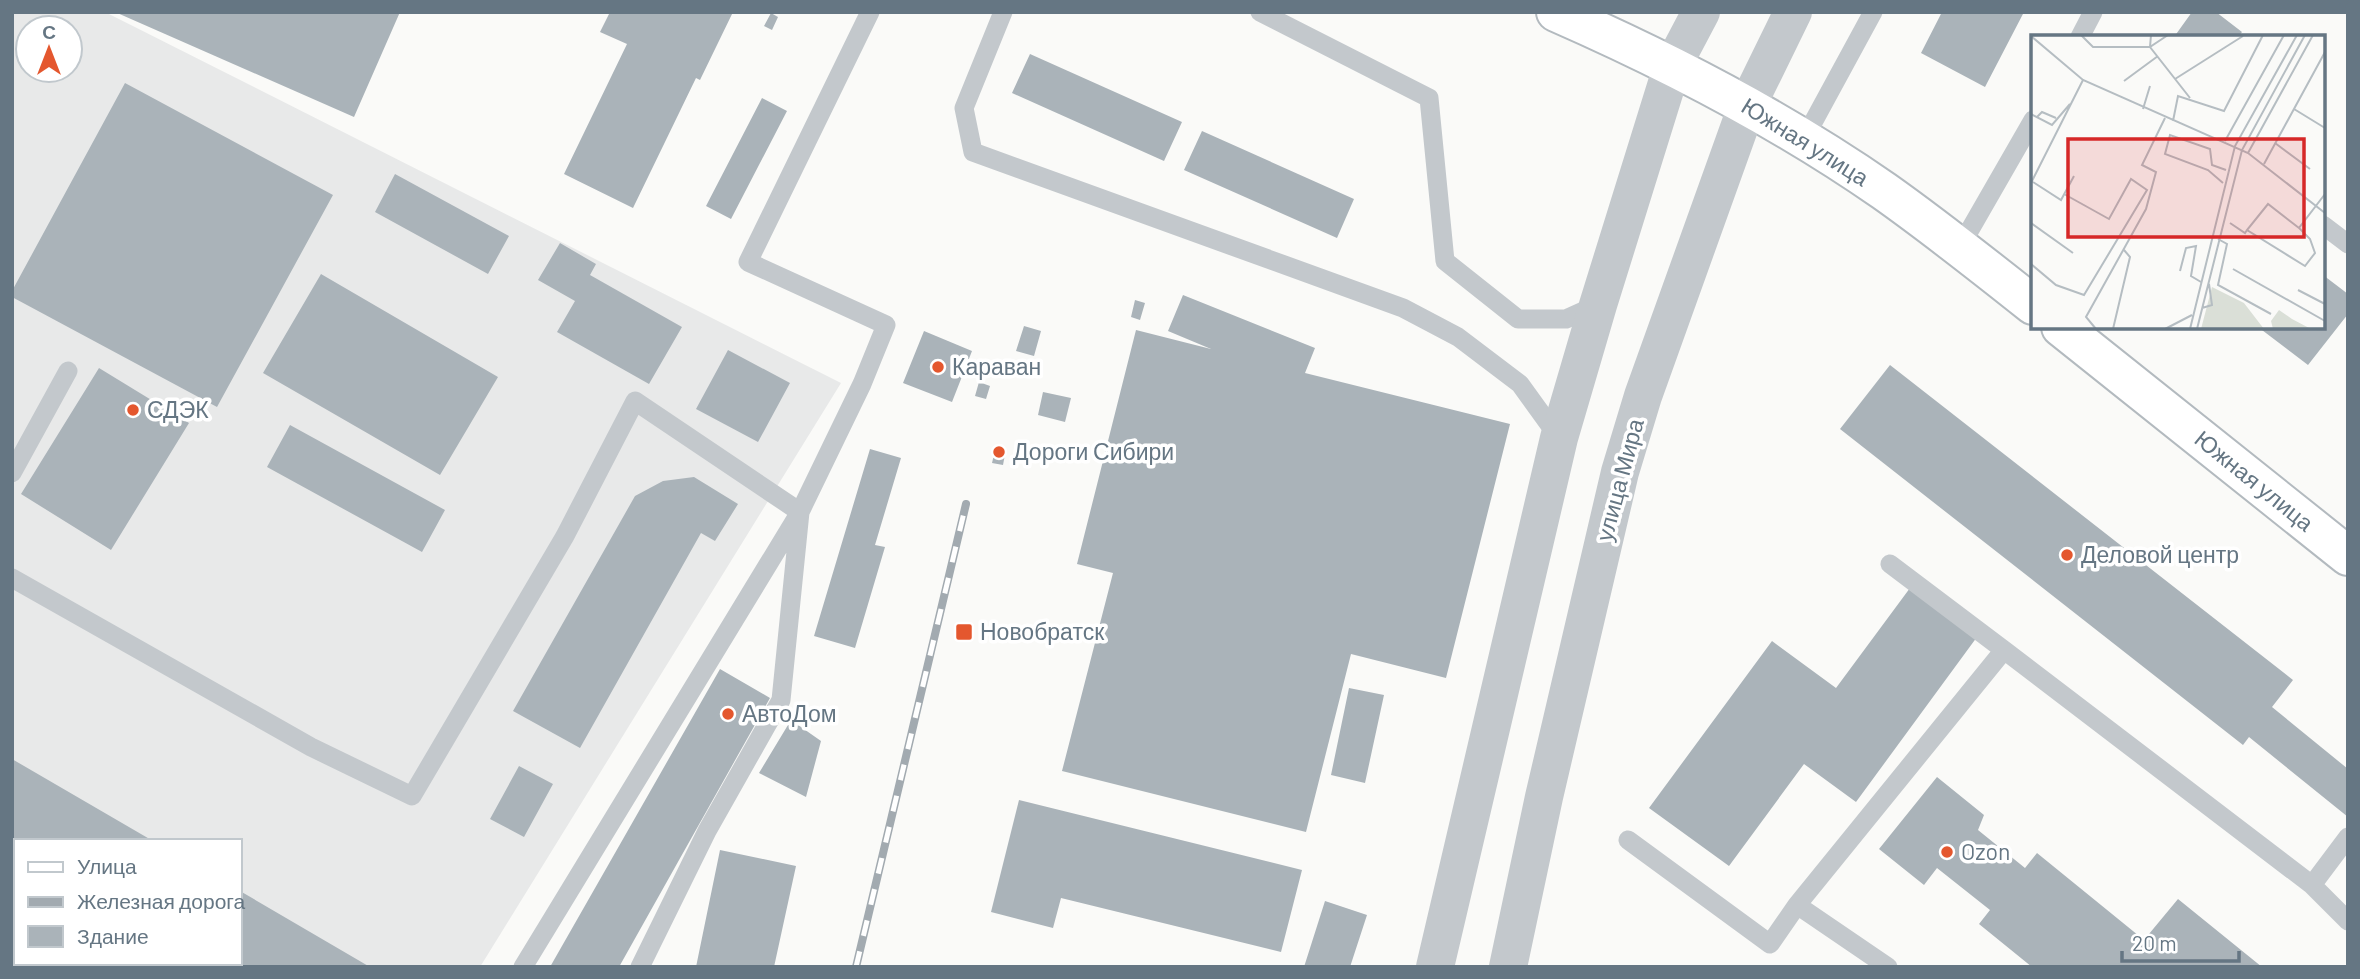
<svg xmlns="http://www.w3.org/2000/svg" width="2360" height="979" font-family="Barlow,sans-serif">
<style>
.built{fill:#e8e9e9;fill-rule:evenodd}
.building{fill:#aab3b9}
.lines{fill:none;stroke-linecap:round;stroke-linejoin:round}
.secondary-casing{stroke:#b3babf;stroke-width:42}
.service{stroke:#c3c8cc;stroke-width:19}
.tertiary{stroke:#c3c8cc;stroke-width:38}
.secondary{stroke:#fff;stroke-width:38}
.rail-casing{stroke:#a2aab0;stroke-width:8}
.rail{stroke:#fff;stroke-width:5;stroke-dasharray:16;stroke-linecap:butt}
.poi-dot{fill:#e4572e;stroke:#fff;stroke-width:2.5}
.labels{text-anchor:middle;stroke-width:7;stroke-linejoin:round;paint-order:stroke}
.street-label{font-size:23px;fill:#657683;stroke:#fff}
.poi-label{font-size:23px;fill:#657683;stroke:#fff;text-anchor:start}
.inset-road{fill:none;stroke:#b5bdc2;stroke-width:2}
.view{fill:#d62828;fill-opacity:0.15;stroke:#d62828;stroke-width:3.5}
.inset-edge{fill:none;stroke:#657683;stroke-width:3.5}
</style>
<rect width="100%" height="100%" fill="#fafaf8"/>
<!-- built -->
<path class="built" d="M 12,12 L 105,12 L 841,383 L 480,967 L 12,967 ZM 28,28 L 70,28 L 70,70 L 28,70 ZM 16,841 L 240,841 L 240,963 L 16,963 Z"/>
<!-- building -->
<path class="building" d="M 115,12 L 400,12 L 354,117 Z
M 610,12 L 733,12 L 700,80 L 696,78 L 633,208 L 564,174 L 627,44 L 600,32 Z
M 1942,12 L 2024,12 L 1985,87 L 1921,53 Z
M 2192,12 L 2216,12 L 2242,32 L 2238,37 L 2174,37 Z
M 771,13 L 778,17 L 772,30 L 764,26 Z
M 1030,54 L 1182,122 L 1164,161 L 1012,93 Z
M 125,83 L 333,195 L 217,407 L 12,297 L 12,291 Z
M 762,98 L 787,111 L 731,219 L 706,206 Z
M 1202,131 L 1354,199 L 1337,238 L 1184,170 Z
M 395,174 L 509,236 L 488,274 L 375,212 Z
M 560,243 L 596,264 L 590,275 L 682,327 L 649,384 L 557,332 L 575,301 L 538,280 Z
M 321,274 L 498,377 L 440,475 L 263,373 Z
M 2323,275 L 2348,294 L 2348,314 L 2308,365 L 2258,327 L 2323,327 Z
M 1183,295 L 1315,348 L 1305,373 L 1510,424 L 1446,678 L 1351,654 L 1306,832 L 1062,771 L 1113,573 L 1077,564 L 1136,330 L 1211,349 L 1168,331 Z
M 1135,300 L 1145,303 L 1140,320 L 1131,317 Z
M 1024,326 L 1041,331 L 1034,356 L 1016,351 Z
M 924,331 L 972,351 L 952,402 L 903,383 Z
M 728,350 L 790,383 L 758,442 L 696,409 Z
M 1890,365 L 2293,680 L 2272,707 L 2348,769 L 2348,817 L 2249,737 L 2243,745 L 1840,429 Z
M 99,368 L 189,423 L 111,550 L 21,494 Z
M 979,382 L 990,386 L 986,399 L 975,396 Z
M 1043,392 L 1071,398 L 1065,422 L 1038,415 Z
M 290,425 L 445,510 L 422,552 L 267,467 Z
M 996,446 L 1006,449 L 1003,465 L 992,463 Z
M 870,449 L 901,458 L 875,545 L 885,547 L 855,648 L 814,636 Z
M 694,477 L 738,504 L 715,541 L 701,533 L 580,748 L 513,711 L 635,496 L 663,481 Z
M 1910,588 L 1977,637 L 1856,802 L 1804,764 L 1729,866 L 1649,808 L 1772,641 L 1836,688 Z
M 720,669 L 770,698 L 619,967 L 550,967 Z
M 1349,688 L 1384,695 L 1365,783 L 1331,775 Z
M 791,720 L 821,741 L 806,797 L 759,773 Z
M 12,759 L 153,841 L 16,841 L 16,963 L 240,963 L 240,891 L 370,967 L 12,967 Z
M 519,766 L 553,784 L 524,837 L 490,819 Z
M 1937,777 L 1984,815 L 1978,830 L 2025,868 L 2037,853 L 2144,940 L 2178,899 L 2262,967 L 2032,967 L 1979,924 L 1990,910 L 1937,868 L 1924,885 L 1879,849 Z
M 1019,800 L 1302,870 L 1281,952 L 1061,898 L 1053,928 L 991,912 Z
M 720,850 L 796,866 L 774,967 L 696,967 Z
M 1325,901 L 1367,915 L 1350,967 L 1304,967 Z"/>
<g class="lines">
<defs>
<path id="secondary" d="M 1556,12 C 1670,62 1782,120 1884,191 C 1935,227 1984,266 2033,305
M 2061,327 L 2348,556"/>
</defs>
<!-- secondary casing -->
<use href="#secondary" class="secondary-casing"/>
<!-- service -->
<path class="service" d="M 1003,12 L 964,108 L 973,152 L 1403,308 L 1458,337 L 1520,384 L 1559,438
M 1260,12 L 1429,98 L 1445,261 L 1518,319 L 1566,319 L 1597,305
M 2080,37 L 2093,12
M 1804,139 L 1873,12
M 2323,225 L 2348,244
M 1960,247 L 2033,120
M 12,473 L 68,371
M 1890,564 L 2004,650
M 12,578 L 311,747 L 412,796 L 565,536 L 635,401 L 800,512 L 523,967
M 1628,840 L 1770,944 L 1797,905
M 2312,885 L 2348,837
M 640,967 L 707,831 L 781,700 L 800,512 L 862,384 L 886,325 L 748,262 L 870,12
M 1888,967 L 1797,905 L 2004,650 L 2312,885 L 2348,921"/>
<!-- tertiary -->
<path class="tertiary" d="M 1435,967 L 1559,438 L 1598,305 L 1672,67 L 1701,12
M 1508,967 L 1544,797 L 1620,472 L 1643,396 L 1747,106 L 1793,12"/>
<!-- secondary -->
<use href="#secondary" class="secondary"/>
<defs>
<path id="rail" d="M 856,967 L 966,504"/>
</defs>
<!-- rail casing -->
<use href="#rail" class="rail-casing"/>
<!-- rail -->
<use href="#rail" class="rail"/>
</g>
<!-- markers -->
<g class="poi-dot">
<circle cx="938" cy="367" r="7"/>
<circle cx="133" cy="410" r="7"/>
<circle cx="999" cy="452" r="7"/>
<circle cx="2067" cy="555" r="7"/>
<rect x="955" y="623" width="18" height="18" rx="3.5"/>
<circle cx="728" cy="714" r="7"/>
<circle cx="1947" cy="852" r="7"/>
</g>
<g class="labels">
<!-- street labels -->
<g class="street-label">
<text transform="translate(1805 142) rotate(32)" y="8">Южная улица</text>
<text transform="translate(1620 480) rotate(-75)" y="8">улица Мира</text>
<text transform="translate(2254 481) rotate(39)" y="8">Южная улица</text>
</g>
<!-- poi labels -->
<g class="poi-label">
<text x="952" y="375">Караван</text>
<text x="147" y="418">СДЭК</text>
<text x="1013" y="460">Дороги Сибири</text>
<text x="2081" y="563">Деловой центр</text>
<text x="980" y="640">Новобратск</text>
<text x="742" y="722">АвтоДом</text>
<text x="1961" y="860">Ozon</text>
</g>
</g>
<!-- overview -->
<g transform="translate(2031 35)">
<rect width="294" height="294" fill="#fafaf8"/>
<path d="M 181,252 L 213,268 L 233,294 L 170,294 ZM 248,275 L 261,284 L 280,294 L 242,294 L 240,286 Z" fill="#dadfd7"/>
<path class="inset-road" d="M 50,0 L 62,12 L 119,12 L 120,0M 137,0 L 119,12 L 159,63M 0,1 L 52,45 L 217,118 L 294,178M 144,44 L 212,1M 93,46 L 127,21M 112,74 L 119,51M 263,74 L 294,93M 0,79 L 21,90 L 39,69M 6,82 L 11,77 L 25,83M 142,86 L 147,61 L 193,76 L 232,0M 194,106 L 253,0M 244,108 L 279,134M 217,118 L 282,0M 233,129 L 294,17M 2,147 L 30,165 L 43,141M 0,148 L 52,45M 192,148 L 177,135 L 134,119 L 139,100 L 179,114 L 181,130 L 195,135M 0,188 L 42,218M 199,188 L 214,198 L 216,195M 268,193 L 237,169 L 216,195 L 274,231 L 284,218 L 279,204 L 268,193 L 294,159M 187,204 L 196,209 L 187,250 L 240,279M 0,229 L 25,250 L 53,260 L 116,155 L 100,144 L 78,184 L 33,159M 202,234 L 294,286M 149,236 L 155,213 L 165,211 L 160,241 L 170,247M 267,255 L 294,269M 171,273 L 181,270 L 178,249M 65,294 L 55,282 L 115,174 L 125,137 L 111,130 L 134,83M 82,294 L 99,222 L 93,215M 134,294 L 161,280M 159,294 L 204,111 L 266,0M 166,294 L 211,115 L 274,0"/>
<path class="view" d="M 37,104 L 273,104 L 273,202 L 37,202 Z"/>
<rect width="294" height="294" class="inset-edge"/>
</g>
<!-- border -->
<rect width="2360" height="979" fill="none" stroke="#657683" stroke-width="28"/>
<!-- legend -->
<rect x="14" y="839" width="228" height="126" fill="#ffffff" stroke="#c1c8cd" stroke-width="2"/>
<rect x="28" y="862" width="35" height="10" fill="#ffffff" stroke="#c1c8cd" stroke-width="2"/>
<text x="77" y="874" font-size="21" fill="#657683">Улица</text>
<rect x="28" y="897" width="35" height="10" fill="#a2aab0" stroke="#c1c8cd" stroke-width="2"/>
<text x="77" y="909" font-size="21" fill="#657683">Железная дорога</text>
<rect x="28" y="926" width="35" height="21" fill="#aab3b9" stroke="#c1c8cd" stroke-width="2"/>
<text x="77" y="944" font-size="21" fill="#657683">Здание</text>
<!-- north arrow -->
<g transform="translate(49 49)"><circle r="33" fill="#ffffff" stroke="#c1c8cd" stroke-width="2"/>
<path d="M0-5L12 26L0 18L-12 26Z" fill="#e4572e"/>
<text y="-10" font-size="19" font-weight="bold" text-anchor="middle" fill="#657683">С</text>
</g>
<!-- scale -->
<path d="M2122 951v10h117v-10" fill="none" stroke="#657683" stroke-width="3.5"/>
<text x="2132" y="951" font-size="21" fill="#657683" stroke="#ffffff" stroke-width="5" paint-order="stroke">20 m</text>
</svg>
